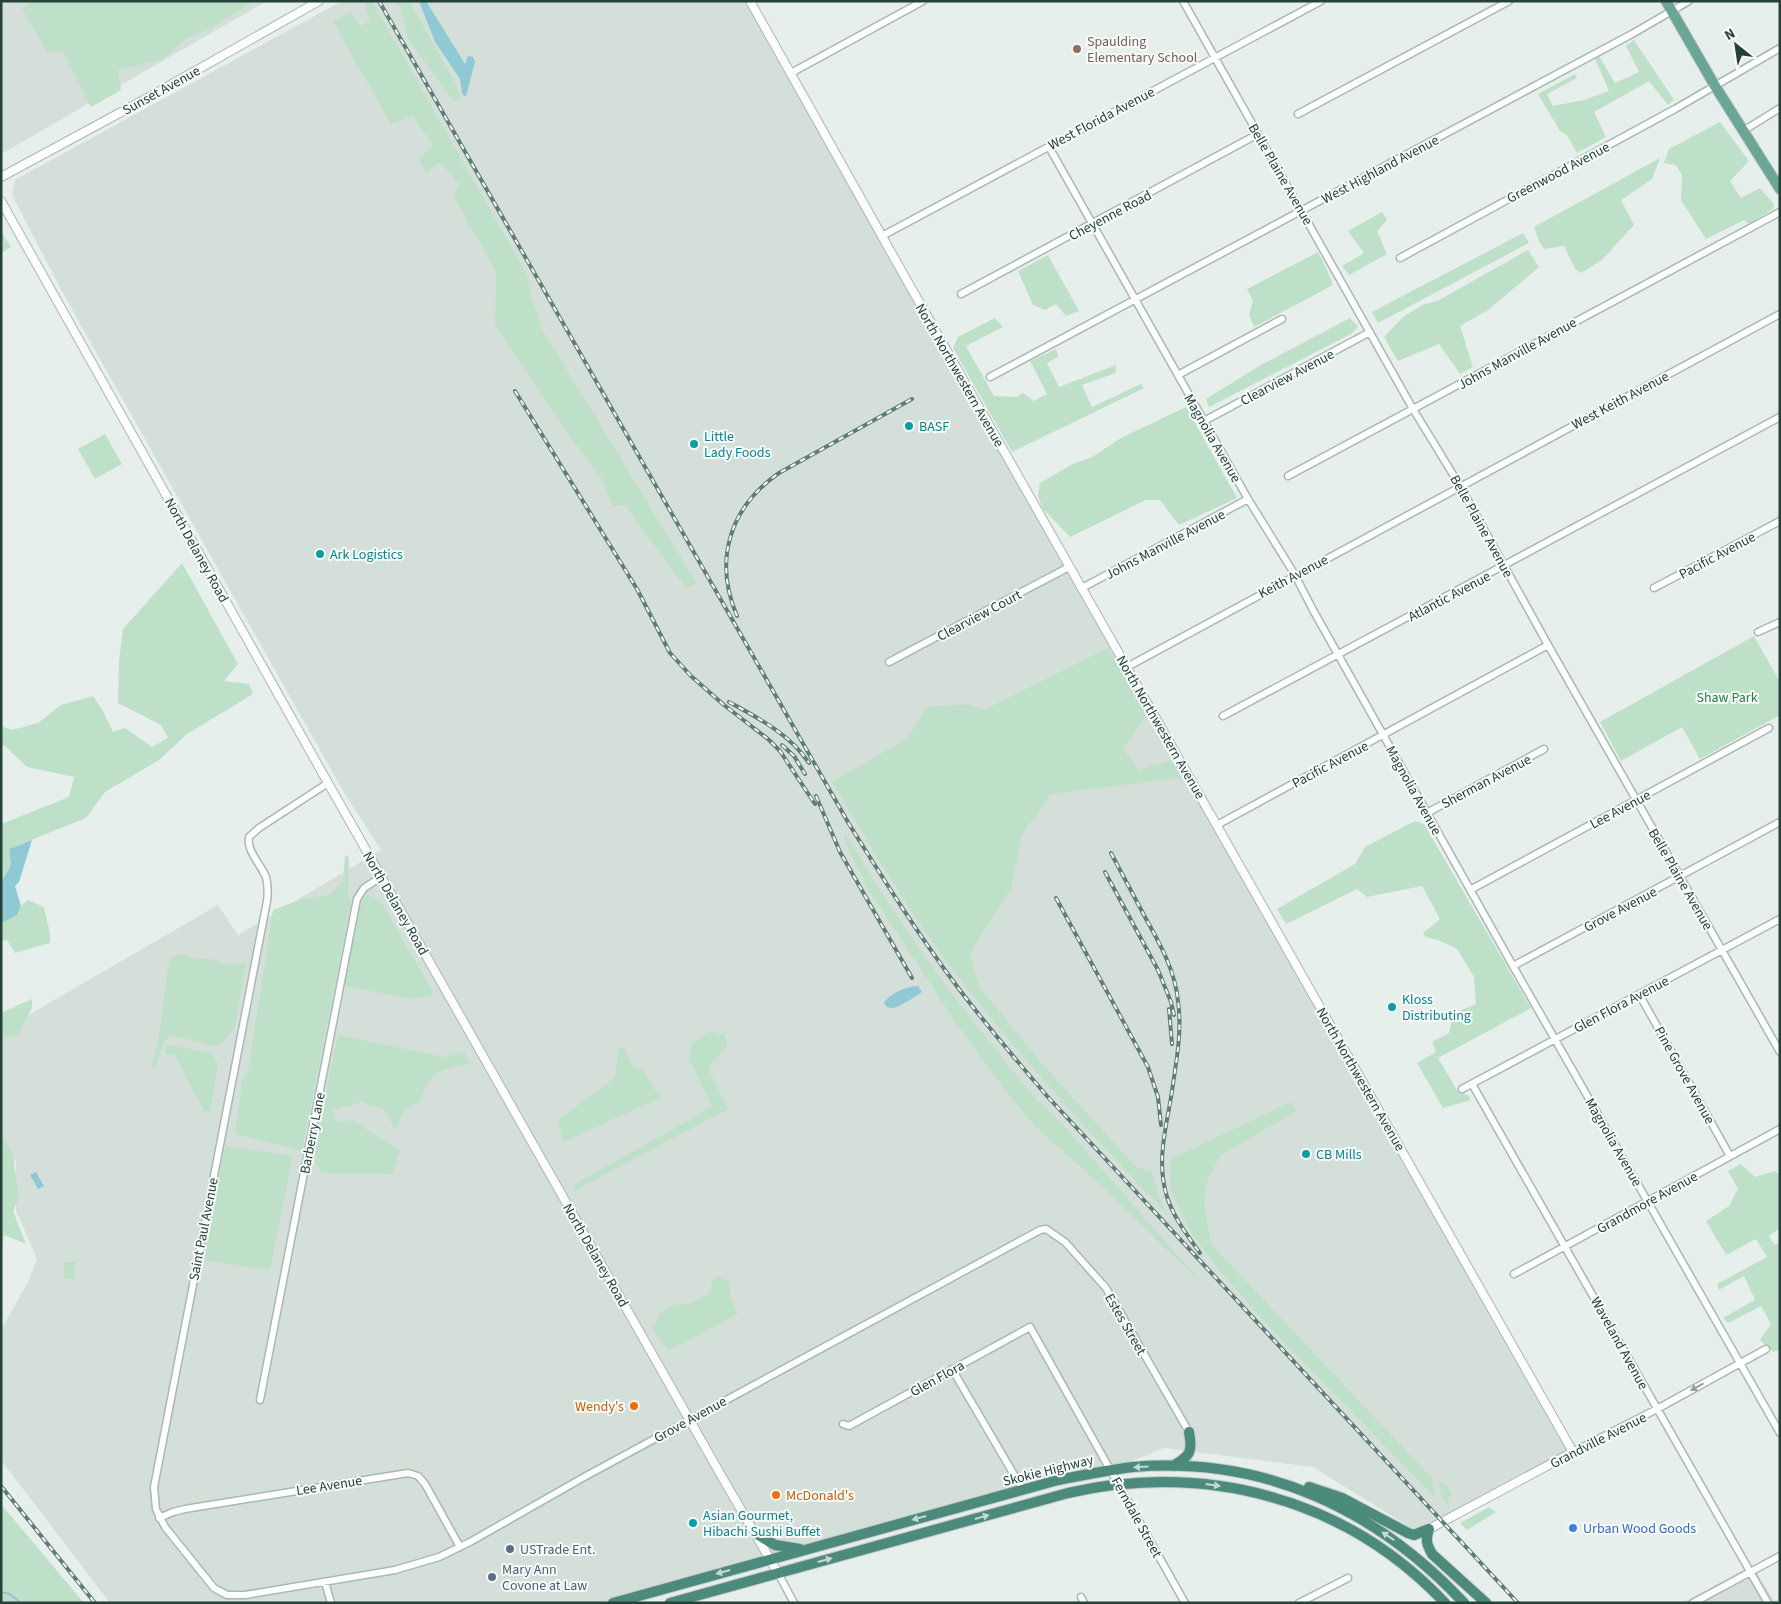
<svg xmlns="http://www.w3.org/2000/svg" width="1781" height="1604" font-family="'Source Sans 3',sans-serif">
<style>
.built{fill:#d4dfda}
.green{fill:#bfe0c8}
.water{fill:#8ec9d4}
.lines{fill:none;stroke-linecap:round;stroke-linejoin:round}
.stream{stroke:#8ec9d4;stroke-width:2}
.minor-casing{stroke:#a8b8b2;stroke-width:9}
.tertiary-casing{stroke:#a8b8b2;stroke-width:10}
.primary-casing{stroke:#c2cac8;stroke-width:12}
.trunk-casing{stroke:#c2cac8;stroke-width:12}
.minor{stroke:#fff;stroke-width:6}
.tertiary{stroke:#fff;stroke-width:8}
.primary{stroke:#6aa596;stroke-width:10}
.trunk{stroke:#4c8a7c;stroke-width:10}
.rail-casing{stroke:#5f7d75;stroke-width:4}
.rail{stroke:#f7fbf9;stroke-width:2;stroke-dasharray:5.5;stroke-linecap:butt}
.oneway{fill:#92a09c}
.oneway2{fill:#c4d9d4}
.education-dot{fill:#8d6e63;stroke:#f7fbf9;stroke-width:2}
.culture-dot{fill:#0f9aa8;stroke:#f7fbf9;stroke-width:2}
.food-dot{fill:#e8710a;stroke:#f7fbf9;stroke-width:2}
.shop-dot{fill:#3f7fe0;stroke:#f7fbf9;stroke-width:2}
.service-dot{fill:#5c6f8a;stroke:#f7fbf9;stroke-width:2}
.labels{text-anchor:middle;stroke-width:4;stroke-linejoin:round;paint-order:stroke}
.education-label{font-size:14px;fill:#785e54;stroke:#f7fbf9;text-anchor:start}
.street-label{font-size:14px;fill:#24423a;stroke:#f7fbf9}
.culture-label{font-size:14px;fill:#0d838f;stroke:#f7fbf9;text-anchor:start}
.park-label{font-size:14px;fill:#2d7a4b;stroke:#f7fbf9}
.food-label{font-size:14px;fill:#c56008;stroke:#f7fbf9;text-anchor:end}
.shop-label{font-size:14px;fill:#366cbe;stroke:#f7fbf9;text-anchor:start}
.service-label{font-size:14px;fill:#4e5e75;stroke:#f7fbf9;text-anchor:start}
</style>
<rect width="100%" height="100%" fill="#e6efeb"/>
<!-- built -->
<path class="built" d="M 1,1 L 267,1 L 1,154 Z
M 342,1 L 751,1 L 1573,1452 L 1426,1537 L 1313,1467 L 1164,1448 L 1110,1470 L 614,1603 L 110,1603 L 1,1460 L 1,1330 L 27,1284 L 37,1259 L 16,1211 L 16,1162 L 1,1139 L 1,1031 L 218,905 L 238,935 L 381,850 L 342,789 L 64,295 L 12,195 L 15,180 Z
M 1752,1565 L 1774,1601 L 1780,1599 L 1780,1603 L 1682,1603 Z"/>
<!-- green -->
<path class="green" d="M 34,1 L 254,1 L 210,29 L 185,39 L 164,59 L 118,70 L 121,90 L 91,107 L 63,52 L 47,51 L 22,9 Z
M 364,1 L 372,1 L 527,275 L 530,291 L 542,329 L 697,584 L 686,588 L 625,505 L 613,506 L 603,481 L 564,428 L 495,325 L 496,272 L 454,197 L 459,184 L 440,162 L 426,173 L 419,159 L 433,145 L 413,116 L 391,124 L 333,22 L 351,12 L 360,26 L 370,21 Z
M 392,1 L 409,1 L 455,82 L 461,98 L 454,102 L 408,39 L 400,6 Z
M 1634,40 L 1674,100 L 1668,105 L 1649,81 L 1594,112 L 1606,137 L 1577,153 L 1567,135 L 1560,131 L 1538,94 L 1575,74 L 1577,78 L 1547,94 L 1553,106 L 1584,100 L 1609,91 L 1595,59 L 1599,56 L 1615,83 L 1639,72 L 1626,46 Z
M 1720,122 L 1749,161 L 1730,181 L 1741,198 L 1760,188 L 1774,204 L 1773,209 L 1749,224 L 1744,220 L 1706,239 L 1681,200 L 1682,175 L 1676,165 L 1664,163 L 1669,149 Z
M 1660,158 L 1652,179 L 1621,200 L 1634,225 L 1602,260 L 1581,273 L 1575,269 L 1564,246 L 1544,249 L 1539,241 L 1534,227 Z
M 1382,212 L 1387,220 L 1377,231 L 1387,254 L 1349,275 L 1342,266 L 1364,253 L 1348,231 Z
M 1,231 L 11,247 L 1,253 Z
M 1523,233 L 1529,243 L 1378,323 L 1372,312 Z
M 1528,250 L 1539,267 L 1488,310 L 1460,326 L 1473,367 L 1460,374 L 1439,344 L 1398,361 L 1384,337 L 1402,318 L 1422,305 L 1439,300 Z
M 1318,252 L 1327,270 L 1333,285 L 1254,327 L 1249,315 L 1253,301 L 1247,289 Z
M 1048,255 L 1079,311 L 1066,316 L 1056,304 L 1045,310 L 1033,305 L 1018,271 Z
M 995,318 L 1003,327 L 966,346 L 994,396 L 1017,397 L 1023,393 L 1034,401 L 1047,394 L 1030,361 L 1056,349 L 1058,357 L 1047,363 L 1059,387 L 1116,365 L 1116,373 L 1082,385 L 1092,407 L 1141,384 L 1144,388 L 1012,452 L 953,348 L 958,337 Z
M 1350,318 L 1358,327 L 1351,334 L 1209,407 L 1206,399 L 1261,365 Z
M 1186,407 L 1237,498 L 1179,525 L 1160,500 L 1146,500 L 1070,537 L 1043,509 L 1038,496 L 1040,483 L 1073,464 L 1092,457 L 1121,438 Z
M 105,434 L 122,464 L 95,479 L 78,449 Z
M 182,563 L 238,664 L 224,681 L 249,684 L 253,694 L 187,734 L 159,760 L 105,792 L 86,818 L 9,849 L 11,865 L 1,882 L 1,824 L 69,797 L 74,777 L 27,767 L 5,746 L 1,745 L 1,726 L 12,730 L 38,723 L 61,705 L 93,696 L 103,711 L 113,732 L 125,728 L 152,747 L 168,738 L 161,725 L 118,703 L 119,661 L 123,629 Z
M 1754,636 L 1780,682 L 1780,715 L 1700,759 L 1682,727 L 1621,761 L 1600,722 Z
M 1108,648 L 1146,715 L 1123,749 L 1139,770 L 1172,760 L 1181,778 L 1050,794 L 1022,835 L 1011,888 L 970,953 L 979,986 L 1037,1058 L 1135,1166 L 1152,1172 L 1162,1204 L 1169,1216 C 1088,1131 1008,1045 939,951 C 899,897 866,838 832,782 L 908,738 L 927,707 L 967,704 L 984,710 Z
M 1415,821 L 1424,824 L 1531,1008 L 1438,1058 L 1458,1092 L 1468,1095 L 1471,1100 L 1443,1108 L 1417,1063 L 1436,1052 L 1432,1042 L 1449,1033 L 1454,1013 L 1476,1004 L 1474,977 L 1457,949 L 1438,940 L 1425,937 L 1423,933 L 1440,919 L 1422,886 L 1367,897 L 1357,889 L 1286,924 L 1277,909 L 1355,864 L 1365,847 Z
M 844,832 L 888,903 L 948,989 L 1008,1065 L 1035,1098 L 1064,1126 L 1206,1288 L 1107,1191 L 1036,1127 L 1008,1094 L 959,1027 L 871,894 L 846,845 Z
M 345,855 L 349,857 L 348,891 L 351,903 L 302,1151 L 235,1134 L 242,1081 L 248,1071 L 273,910 L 302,899 L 329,895 L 343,881 Z
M 365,895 L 373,897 L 383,905 L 434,994 L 413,999 L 344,986 L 358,910 Z
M 28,900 L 44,907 C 46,920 51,930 50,943 L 15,953 L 7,940 L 1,941 L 1,921 L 4,922 L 17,915 L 21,906 Z
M 182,954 L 194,959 L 212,959 L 226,965 L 246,963 L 235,1028 L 219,1047 L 170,1035 L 164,1042 L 156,1067 L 152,1065 L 159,1035 L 169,960 L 175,955 Z
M 32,999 L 32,1008 L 17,1036 L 1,1039 L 1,1013 Z
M 709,1031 L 725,1035 L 727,1046 L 708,1068 L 728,1109 L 574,1191 L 575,1184 L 712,1107 L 689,1059 L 691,1045 Z
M 338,1035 L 444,1057 L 464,1052 L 470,1063 C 440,1070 430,1070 420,1102 L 405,1108 L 395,1130 L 385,1110 L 362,1102 L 333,1110 L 336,1122 L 352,1120 L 400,1151 L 392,1174 L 322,1173 L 313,1156 Z
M 166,1045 L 210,1052 L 218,1063 L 210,1111 L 204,1111 L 175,1055 L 165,1054 Z
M 624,1046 L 632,1066 L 642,1069 L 660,1098 L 563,1142 L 558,1120 L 615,1077 L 619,1049 Z
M 1291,1102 L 1296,1111 L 1220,1156 L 1207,1181 L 1204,1203 L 1211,1244 L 1432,1478 L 1435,1498 L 1266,1323 L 1219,1270 L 1189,1230 L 1170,1187 L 1171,1159 Z
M 1,1134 L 13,1155 L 19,1198 L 13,1211 L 26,1244 L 4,1235 L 1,1251 Z
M 225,1146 L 293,1156 L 270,1270 L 202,1260 Z
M 1741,1164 L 1755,1177 L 1775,1171 L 1780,1175 L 1780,1228 L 1769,1236 L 1774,1244 L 1780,1244 L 1780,1349 L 1773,1352 L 1760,1340 L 1771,1324 L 1761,1306 L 1728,1323 L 1723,1318 L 1755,1300 L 1744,1276 L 1719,1290 L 1717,1284 L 1767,1257 L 1756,1239 L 1726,1255 L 1706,1221 L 1729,1206 L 1738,1189 L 1728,1171 Z
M 64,1262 L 75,1262 L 75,1279 L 64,1279 Z
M 717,1276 L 729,1282 L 730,1295 L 738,1314 L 668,1351 L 653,1329 L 660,1313 L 673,1305 L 691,1303 L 710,1293 L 712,1281 Z
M 1438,1481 L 1446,1485 L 1452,1494 L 1448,1497 L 1450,1509 L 1442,1498 Z
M 1,1504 L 84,1603 L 1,1603 Z
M 1489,1507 L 1496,1512 L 1467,1530 L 1460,1523 Z"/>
<!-- water -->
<path class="water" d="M 419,1 L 426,1 L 465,64 L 468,56 L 473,57 L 475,61 L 466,97 L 462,94 L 460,79 L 435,42 Z
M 32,840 L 19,882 L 15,886 L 21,906 L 17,915 L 4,922 L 1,921 L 1,882 L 11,865 L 9,849 Z
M 918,986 L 922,992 C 913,997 888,1018 884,1002 C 892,993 906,986 918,986 Z
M 36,1172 L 44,1186 L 38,1189 L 30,1175 Z"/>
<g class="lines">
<!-- stream -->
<path class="stream" d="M 1,1592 L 10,1594 L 21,1603"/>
<defs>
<path id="minor" d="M 1183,1 L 1413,409 L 1460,486 L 1548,645 L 1780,1052
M 791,73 L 923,1
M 1298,114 L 1509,1
M 1743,131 L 1780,108
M 1049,147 L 1248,499 L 1295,575 L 1313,610 L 1513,966 L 1780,1433
M 882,236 L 1321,1
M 1400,258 L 1675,109 L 1780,48
M 961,294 L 1258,134
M 1178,375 L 1282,319
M 990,377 L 1632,34 L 1689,1
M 1204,421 L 1370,332
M 1288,476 L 1780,212
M 1082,588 L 1248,499
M 1654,588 L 1780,521
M 1758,632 L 1780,622
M 889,662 L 1069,567
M 1127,667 L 1780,314
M 1223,716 L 1780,417
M 328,783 L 259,828 L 249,837 C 246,850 261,865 266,877 C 268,885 268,893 267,901 L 154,1487 L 156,1509 L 165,1527 L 214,1588 L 227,1595 L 245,1595 L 395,1570 L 439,1557 L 470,1542 L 586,1476 L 1040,1230 L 1046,1229 L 1065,1242 L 1106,1288 L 1189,1432
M 1427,813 L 1544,749
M 1217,825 L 1548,645
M 1470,890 L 1769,728
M 1513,966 L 1780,822
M 1639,994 L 1730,1156
M 1472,1084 L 1768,1603
M 1462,1089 L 1780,919
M 1514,1274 L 1780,1129
M 952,1369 L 1023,1490
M 260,1400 L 357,899 L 364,888 L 381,877
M 843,1424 L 849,1426 L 1030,1327 L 1185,1603
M 1573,1452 L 1657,1409 L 1766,1349
M 159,1518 L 173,1512 L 185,1509 L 408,1473 L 418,1476 L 425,1484 L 460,1547
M 778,1573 L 794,1603
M 325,1582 L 331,1603
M 1081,1597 L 1084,1603
M 1299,1603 L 1348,1578
M 1693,1603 L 1780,1556"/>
<path id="tertiary" d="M 750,1 L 910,286 L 1573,1452 L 1429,1529
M 1,177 L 151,96 L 319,1
M 1,201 L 328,783 L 726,1484 L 778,1573"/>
<path id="primary" d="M 1666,1 L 1715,86 L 1780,189"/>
<path id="trunk" d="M 1173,1466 C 1190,1456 1193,1452 1189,1432
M 1309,1487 L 1342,1498 L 1408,1533 L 1414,1535 L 1429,1529
M 1429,1529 C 1425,1540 1427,1545 1432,1554 L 1486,1603
M 755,1533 L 775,1545 L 800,1549
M 613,1603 L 1058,1480 C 1083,1475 1108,1470 1133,1467 C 1264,1456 1376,1509 1464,1603
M 670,1603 L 1068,1493 C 1207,1462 1346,1498 1445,1603"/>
</defs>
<!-- minor casing -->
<use href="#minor" class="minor-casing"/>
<!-- tertiary casing -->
<use href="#tertiary" class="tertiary-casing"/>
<!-- primary casing -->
<use href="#primary" class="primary-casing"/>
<!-- trunk casing -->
<use href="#trunk" class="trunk-casing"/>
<!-- minor -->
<use href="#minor" class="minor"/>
<!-- tertiary -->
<use href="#tertiary" class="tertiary"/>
<!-- primary -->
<use href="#primary" class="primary"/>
<!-- trunk -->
<use href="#trunk" class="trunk"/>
<defs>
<path id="rail" d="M 379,1 L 849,824 C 884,880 919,936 959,989 C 987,1026 1017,1061 1047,1096 L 1518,1603
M 515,391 L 637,589 L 670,653 L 691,676 L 724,705 L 768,739 L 780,751 L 815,804
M 737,616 C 713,560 730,507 779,473 L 912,399
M 729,702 C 758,718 790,734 809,763
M 782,745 L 794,756 L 805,774
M 816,796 L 840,852 L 912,978
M 1111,853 C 1122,874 1134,896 1145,917 C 1160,944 1175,970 1178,1001 C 1182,1028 1177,1058 1173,1084 C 1168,1123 1155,1158 1167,1197 C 1174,1218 1187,1235 1200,1253
M 1105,872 L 1158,970 L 1171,1002 L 1174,1015
M 1056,898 L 1148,1067 L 1158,1097 L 1161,1125
M 1169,1009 L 1172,1044
M 1,1486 L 95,1603"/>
</defs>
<!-- rail casing -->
<use href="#rail" class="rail-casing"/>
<!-- rail -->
<use href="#rail" class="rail"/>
</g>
<!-- one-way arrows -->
<defs><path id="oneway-solid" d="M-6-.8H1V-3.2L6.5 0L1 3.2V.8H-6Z" transform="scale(1.25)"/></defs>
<use class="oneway" href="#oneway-solid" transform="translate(1697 1387) rotate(151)"/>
<g class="oneway2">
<use href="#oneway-solid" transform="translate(1141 1467) rotate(177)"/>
<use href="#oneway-solid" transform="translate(1213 1485) rotate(8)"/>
<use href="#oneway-solid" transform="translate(982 1517) rotate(-16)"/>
<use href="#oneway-solid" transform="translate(919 1518) rotate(165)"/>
<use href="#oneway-solid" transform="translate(1388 1536) rotate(-146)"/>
<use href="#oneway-solid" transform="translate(825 1560) rotate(-15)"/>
<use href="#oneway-solid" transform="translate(723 1572) rotate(165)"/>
</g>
<!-- markers -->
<circle class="education-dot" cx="1077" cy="49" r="5"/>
<g class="culture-dot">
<circle cx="909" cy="426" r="5"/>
<circle cx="694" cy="444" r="5"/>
<circle cx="320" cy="554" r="5"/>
<circle cx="1392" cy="1007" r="5"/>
<circle cx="1306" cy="1154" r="5"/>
<circle cx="693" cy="1523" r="5"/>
</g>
<g class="food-dot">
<circle cx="634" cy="1406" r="5"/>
<circle cx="776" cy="1495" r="5"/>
</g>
<circle class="shop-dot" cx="1573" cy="1528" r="5"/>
<g class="service-dot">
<circle cx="510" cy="1549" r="5"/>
<circle cx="492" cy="1577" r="5"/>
</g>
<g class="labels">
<!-- education labels -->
<g class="education-label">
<text x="1087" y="46">Spaulding<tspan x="1087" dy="16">Elementary School</tspan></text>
</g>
<!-- street labels -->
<g class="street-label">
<text transform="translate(161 90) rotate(-29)" y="5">Sunset Avenue</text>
<text transform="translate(1101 118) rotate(-28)" y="5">West Florida Avenue</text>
<text transform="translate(1380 169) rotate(-28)" y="5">West Highland Avenue</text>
<text transform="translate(1558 172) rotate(-28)" y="5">Greenwood Avenue</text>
<text transform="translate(1281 174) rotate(60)" y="5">Belle Plaine Avenue</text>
<text transform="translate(1110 215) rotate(-28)" y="5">Cheyenne Road</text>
<text transform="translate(1517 353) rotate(-29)" y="5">Johns Manville Avenue</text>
<text transform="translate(960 375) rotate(60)" y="5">North Northwestern Avenue</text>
<text transform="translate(1287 377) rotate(-28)" y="5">Clearview Avenue</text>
<text transform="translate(1620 400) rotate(-28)" y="5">West Keith Avenue</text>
<text transform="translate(1213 438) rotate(60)" y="5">Magnolia Avenue</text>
<text transform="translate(1482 526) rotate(61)" y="5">Belle Plaine Avenue</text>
<text transform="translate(1165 544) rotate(-28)" y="5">Johns Manville Avenue</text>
<text transform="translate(197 550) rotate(61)" y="5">North Delaney Road</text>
<text transform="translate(1717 555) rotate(-28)" y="5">Pacific Avenue</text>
<text transform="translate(1293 576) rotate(-28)" y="5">Keith Avenue</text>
<text transform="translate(1449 596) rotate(-28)" y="5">Atlantic Avenue</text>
<text transform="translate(979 615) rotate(-28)" y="5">Clearview Court</text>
<text transform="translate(1161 727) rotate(60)" y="5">North Northwestern Avenue</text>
<text transform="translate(1330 764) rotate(-28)" y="5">Pacific Avenue</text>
<text transform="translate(1486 781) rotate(-28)" y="5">Sherman Avenue</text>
<text transform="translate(1414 790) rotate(61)" y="5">Magnolia Avenue</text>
<text transform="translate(1620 809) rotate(-28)" y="5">Lee Avenue</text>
<text transform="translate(1681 879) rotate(60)" y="5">Belle Plaine Avenue</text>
<text transform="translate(396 903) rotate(60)" y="5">North Delaney Road</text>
<text transform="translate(1620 909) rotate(-28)" y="5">Grove Avenue</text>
<text transform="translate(1621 1004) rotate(-28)" y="5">Glen Flora Avenue</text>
<text transform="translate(1685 1075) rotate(61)" y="5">Pine Grove Avenue</text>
<text transform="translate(1361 1079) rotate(60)" y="5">North Northwestern Avenue</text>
<text transform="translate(312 1133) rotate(-79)" y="5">Barberry Lane</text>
<text transform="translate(1614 1142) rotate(60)" y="5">Magnolia Avenue</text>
<text transform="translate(1647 1202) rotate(-29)" y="5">Grandmore Avenue</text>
<text transform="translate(203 1229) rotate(-79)" y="5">Saint Paul Avenue</text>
<text transform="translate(596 1255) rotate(60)" y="5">North Delaney Road</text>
<text transform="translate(1126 1324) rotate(60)" y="5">Estes Street</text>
<text transform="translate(1620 1343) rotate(61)" y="5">Waveland Avenue</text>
<text transform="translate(937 1378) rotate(-29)" y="5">Glen Flora</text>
<text transform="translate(690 1419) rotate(-29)" y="5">Grove Avenue</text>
<text transform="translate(1598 1440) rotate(-27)" y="5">Grandville Avenue</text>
<text transform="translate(1048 1470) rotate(-14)" y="5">Skokie Highway</text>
<text transform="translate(329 1485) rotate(-9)" y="5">Lee Avenue</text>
<text transform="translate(1137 1517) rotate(61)" y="5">Ferndale Street</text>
</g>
<!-- culture labels -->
<g class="culture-label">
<text x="919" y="431">BASF</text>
<text x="704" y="441">Little<tspan x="704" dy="16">Lady Foods</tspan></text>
<text x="330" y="559">Ark Logistics</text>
<text x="1402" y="1004">Kloss<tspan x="1402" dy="16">Distributing</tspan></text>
<text x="1316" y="1159">CB Mills</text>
<text x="703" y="1520">Asian Gourmet,<tspan x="703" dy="16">Hibachi Sushi Buffet</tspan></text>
</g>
<!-- park labels -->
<g class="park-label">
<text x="1727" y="702">Shaw Park</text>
</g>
<!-- food labels -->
<g class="food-label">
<text x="624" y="1411">Wendy's</text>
<text x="786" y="1500" text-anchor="start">McDonald's</text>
</g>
<!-- shop labels -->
<g class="shop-label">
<text x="1583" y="1533">Urban Wood Goods</text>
</g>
<!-- service labels -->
<g class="service-label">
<text x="520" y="1554">USTrade Ent.</text>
<text x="502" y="1574">Mary Ann<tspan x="502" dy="16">Covone at Law</tspan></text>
</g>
</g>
<!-- border -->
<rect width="1781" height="1604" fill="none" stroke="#24423a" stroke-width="5"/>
<!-- north arrow -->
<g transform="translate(1736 45) rotate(330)" stroke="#f7fbf9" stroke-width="4" paint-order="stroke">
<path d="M0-4L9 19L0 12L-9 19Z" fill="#24423a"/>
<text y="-8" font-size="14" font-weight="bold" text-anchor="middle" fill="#24423a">N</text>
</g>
</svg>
